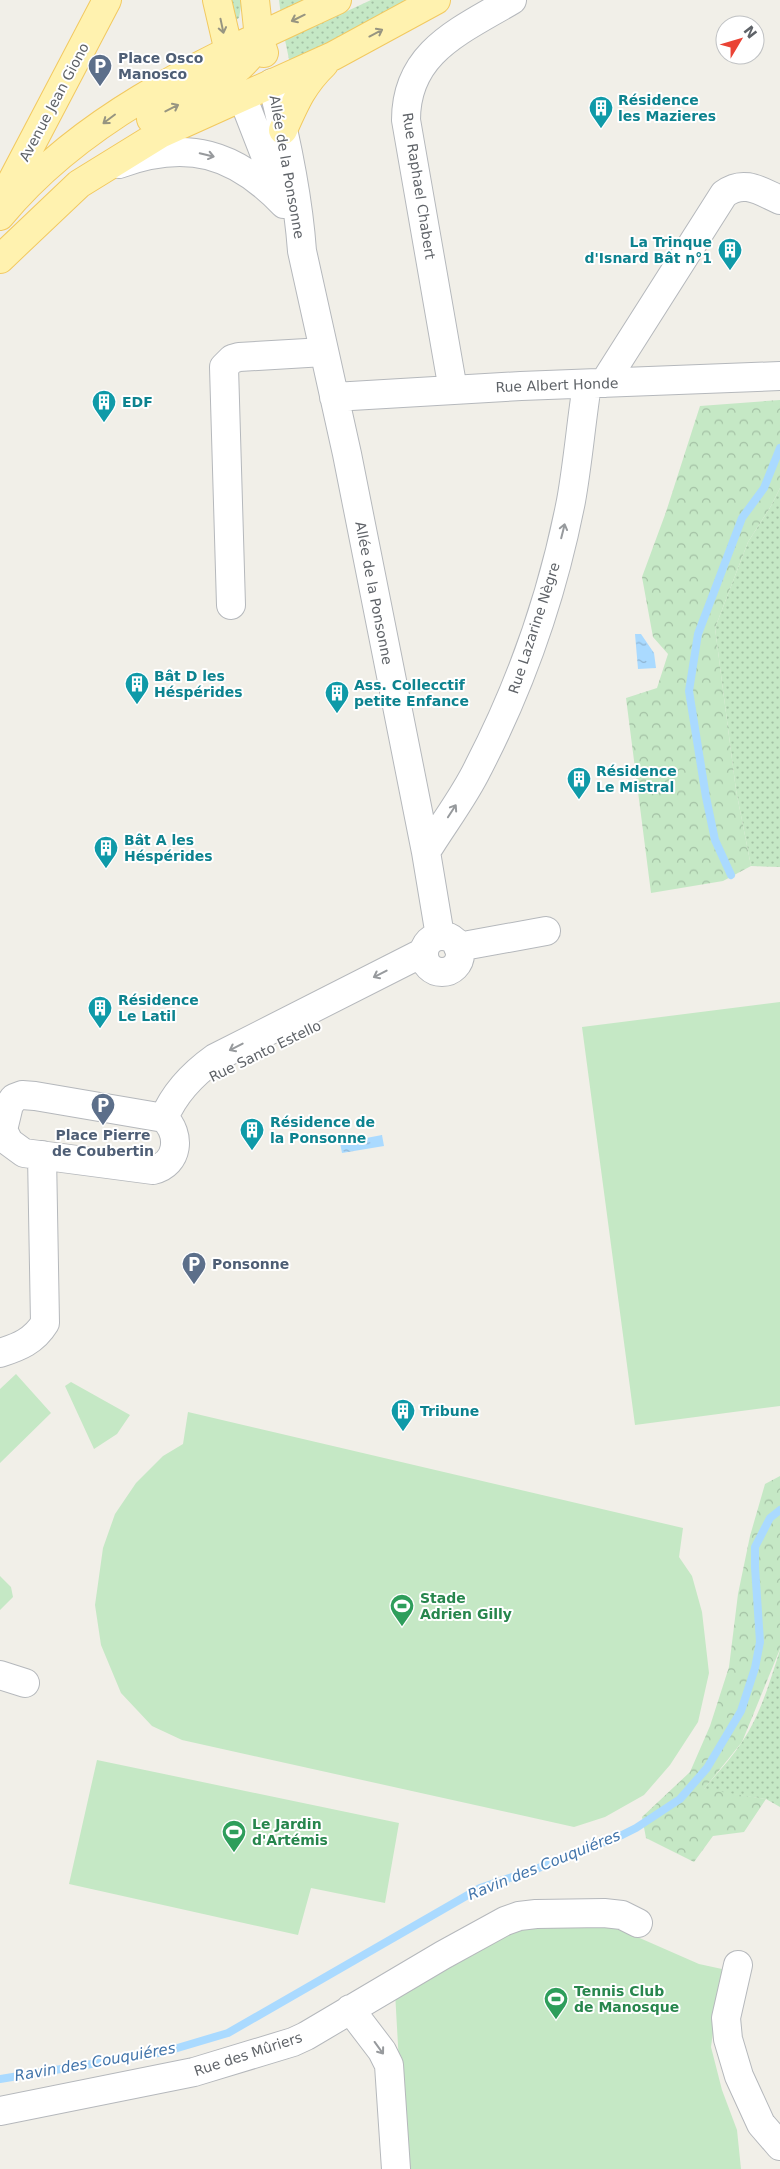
<svg xmlns="http://www.w3.org/2000/svg" width="780" height="2169" font-family="'DejaVu Sans',sans-serif">
<style>
.grass{fill:url(#grass-dots)}
.forest{fill:url(#forest-crowns)}
.pitch{fill:#c5e8c5}
.water{fill:url(#water-ripples)}
.lines{fill:none;stroke-linecap:round;stroke-linejoin:round}
.stream{stroke:#aadaff;stroke-width:8}
.minor-casing{stroke:#b5b8bc;stroke-width:30}
.major-casing{stroke:#f2c960;stroke-width:30}
.minor{stroke:#fff;stroke-width:28}
.major{stroke:#fff2af;stroke-width:28}
.oneway{stroke:#979581}
.oneway2{stroke:#979a9d}
.labels{text-anchor:middle;stroke-width:4;stroke-linejoin:round;paint-order:stroke}
.service-label{font-size:14px;font-weight:bold;fill:#4e5e75;stroke:#fff;text-anchor:start}
.culture-label{font-size:14px;font-weight:bold;fill:#0d838f;stroke:#fff;text-anchor:start}
.street-label{font-size:14px;fill:#5f6368;stroke:#fff}
.leisure-label{font-size:14px;font-weight:bold;fill:#27864d;stroke:#fff;text-anchor:start}
.water-label{font-size:15px;font-style:italic;fill:#4174aa;stroke:#fff}
</style>
<defs>
<pattern id="grass-dots" width="8" height="8" patternUnits="userSpaceOnUse" patternTransform="scale(1.25)"><rect width="8" height="8" fill="#c5e8c5"/><path d="M2 2h.1M6 6h.1" fill="none" stroke="#a3c0a4" stroke-width="1.8" stroke-linecap="round"/></pattern>
<pattern id="forest-crowns" width="20" height="18" patternUnits="userSpaceOnUse" patternTransform="scale(1.25)"><rect width="20" height="18" fill="#c5e8c5"/><path d="M2 6a3 3 0 1 1 6 0M12 15a3 3 0 1 1 6 0" fill="none" stroke="#a3c0a4"/></pattern>
<pattern id="water-ripples" width="26" height="14" patternUnits="userSpaceOnUse" patternTransform="scale(1.25)"><rect width="26" height="14" fill="#aadaff"/><path d="M2 4q2-2 4 0t4 0M15 11q2-2 4 0t4 0" fill="none" stroke="#8eb4d2"/></pattern>
</defs>
<rect width="100%" height="100%" fill="#f1efe8"/>
<!-- grass -->
<path class="grass" d="M 230,0 L 242,0 L 239,18 L 234,21 Z
M 279,0 L 315,0 L 281,16 Z
M 371,0 L 412,0 L 290,64 L 285,40 Z
M 780,488 L 780,867 L 751,866 L 736,790 L 715,628 L 748,542 L 771,506 Z
M 780,1650 L 780,1807 L 766,1799 L 703,1790 C 716,1774 731,1759 742,1742 C 761,1714 770,1681 780,1650 Z"/>
<!-- forest -->
<path class="forest" d="M 780,400 L 780,488 L 771,506 L 748,542 L 715,628 L 736,790 L 751,866 L 723,881 L 651,893 L 626,698 L 657,688 L 668,654 L 653,637 L 642,577 L 666,512 L 700,406 Z
M 780,1476 L 780,1649 L 742,1742 L 704,1789 L 766,1799 L 744,1832 L 713,1836 L 694,1862 L 646,1838 L 642,1817 L 690,1772 L 710,1726 L 729,1667 L 738,1594 L 750,1536 L 765,1484 Z"/>
<!-- pitch -->
<path class="pitch" d="M 780,1002 L 780,1406 L 635,1425 L 582,1027 Z
M 16,1374 L 51,1413 L 0,1463 L 0,1389 Z
M 71,1382 L 130,1415 L 117,1434 L 94,1449 L 65,1386 Z
M 188,1412 L 683,1528 L 679,1557 L 692,1576 L 702,1612 L 709,1673 L 698,1722 L 670,1765 L 644,1795 L 605,1817 L 574,1827 L 182,1740 L 152,1726 L 121,1693 L 101,1645 L 95,1605 L 103,1548 L 115,1514 L 136,1483 L 163,1456 L 183,1444 Z
M 0,1576 L 11,1587 L 13,1597 L 0,1610 Z
M 97,1760 L 399,1823 L 385,1903 L 311,1888 L 298,1935 L 69,1884 Z
M 610,1925 L 699,1964 L 722,1969 L 711,2047 L 722,2090 L 737,2130 L 741,2169 L 405,2169 L 395,1992 L 511,1928 Z"/>
<!-- water -->
<path class="water" d="M 635,634 L 641,634 L 654,653 L 656,668 L 638,669 Z
M 382,1135 L 384,1146 L 342,1153 L 340,1143 Z"/>
<g class="lines">
<!-- stream -->
<path class="stream" d="M 731,875 L 715,840 L 706,797 L 689,691 L 698,634 L 742,518 L 764,488 L 780,448
M 0,2079 L 164,2052 L 228,2033 L 480,1888 L 536,1869 L 622,1835 L 636,1828 L 680,1799 L 707,1768 L 741,1711 L 755,1668 L 760,1642 L 755,1567 L 755,1547 L 770,1518 L 780,1510"/>
<defs>
<path id="minor" d="M 272,83 C 286,138 298,195 302,251 L 347,454 L 426,852 L 440,936
M 242,96 L 281,196
M 119,164 C 187,139 235,153 284,204
M 604,383 L 724,194 C 744,179 760,191 780,200
M 453,390 L 406,120 C 406,52 460,31 512,0
M 334,397 L 521,386 L 780,376
M 231,605 L 224,367 L 232,359 L 239,357 L 324,352
M 426,852 C 443,824 464,797 478,768 C 521,685 553,593 571,501 C 578,462 581,423 587,385
M424 954a18 18 0 1 1 36 0a18 18 0 1 1-36 0Z
M 458,947 L 546,931
M 22,1095 L 35,1096 L 164,1118 C 181,1134 179,1164 153,1170 L 24,1153 L 9,1142 L 3,1130 L 9,1105 L 14,1098 Z
M 164,1118 C 174,1094 194,1073 215,1058 L 424,952
M 0,1353 C 19,1347 34,1341 45,1323 L 42,1155
M 0,1675 L 25,1683
M 738,1965 L 726,2018 L 728,2039 L 739,2076 L 761,2124 L 780,2146
M 350,2009 L 382,2051 L 389,2065 L 396,2169
M 0,2111 L 194,2072 L 293,2042 L 306,2036 L 443,1955 L 505,1921 L 519,1916 L 536,1914 L 604,1913 L 622,1915 L 638,1923"/>
<path id="major" d="M 217,0 L 233,69
M 255,0 L 259,38 L 264,53
M 151,119 C 181,104 242,77 256,46
M 283,130 C 295,103 303,84 324,64
M 2,200 L 107,0
M 0,216 C 86,111 218,56 337,0
M 0,259 L 79,184 L 160,134 L 333,56 L 436,0"/>
</defs>
<!-- minor casing -->
<use href="#minor" class="minor-casing"/>
<!-- major casing -->
<use href="#major" class="major-casing"/>
<!-- minor -->
<use href="#minor" class="minor"/>
<!-- major -->
<use href="#major" class="major"/>
</g>
<!-- one-way arrows -->
<defs><path id="oneway-shaft" d="M-6 0H5M1.5-3L5.5 0L1.5 3" fill="none" stroke-width="1.6" stroke-linecap="round" stroke-linejoin="round" transform="scale(1.25)"/></defs>
<g class="oneway">
<use href="#oneway-shaft" transform="translate(298 18) rotate(154)"/>
<use href="#oneway-shaft" transform="translate(222 26) rotate(78)"/>
<use href="#oneway-shaft" transform="translate(376 33) rotate(-28)"/>
<use href="#oneway-shaft" transform="translate(172 108) rotate(-27)"/>
<use href="#oneway-shaft" transform="translate(109 119) rotate(143)"/>
</g>
<g class="oneway2">
<use href="#oneway-shaft" transform="translate(207 155) rotate(13)"/>
<use href="#oneway-shaft" transform="translate(563 531) rotate(-76)"/>
<use href="#oneway-shaft" transform="translate(452 811) rotate(-57)"/>
<use href="#oneway-shaft" transform="translate(380 974) rotate(153)"/>
<use href="#oneway-shaft" transform="translate(236 1047) rotate(153)"/>
<use href="#oneway-shaft" transform="translate(379 2048) rotate(54)"/>
</g>
<!-- icons -->
<defs>
<symbol id="parking-pin" viewBox="-11 -11 22 30"><path d="M0 17L-7.5 6A9.5 9.5 0 1 1 7.5 6Z" fill="#5c6f8a" stroke="#fff"/><path d="M-3.5-5.5H1a3.5 3.5 0 0 1 0 7H-1V5.5H-3.5ZM-1-3.4V-.6H.8a1.4 1.4 0 0 0 0-2.8Z" fill="#fff"/></symbol>
<symbol id="building-pin" viewBox="-11 -11 22 30"><path d="M0 17L-7.5 6A9.5 9.5 0 1 1 7.5 6Z" fill="#0f9aa8" stroke="#fff"/><path d="M-4-6H4V6H1V3H-1V6H-4ZM-2.5-4.3h1.7v1.8h-1.7ZM.8-4.3h1.7v1.8H.8ZM-2.5-1h1.7V.8h-1.7ZM.8-1h1.7V.8H.8Z" fill="#fff"/></symbol>
<symbol id="stadium-pin" viewBox="-11 -11 22 30"><path d="M0 17L-7.5 6A9.5 9.5 0 1 1 7.5 6Z" fill="#2e9e5b" stroke="#fff"/><path d="M0-5a6.5 5 0 1 0 0 10a6.5 5 0 1 0 0-10ZM-3.5-1.8h7v3.6h-7Z" fill="#fff"/></symbol>
</defs>
<g fill-rule="evenodd">
<use href="#parking-pin" x="86" y="52" width="28" height="38"/>
<use href="#building-pin" x="587" y="94" width="28" height="38"/>
<use href="#building-pin" x="716" y="236" width="28" height="38"/>
<use href="#building-pin" x="90" y="388" width="28" height="38"/>
<use href="#building-pin" x="123" y="670" width="28" height="38"/>
<use href="#building-pin" x="323" y="679" width="28" height="38"/>
<use href="#building-pin" x="565" y="765" width="28" height="38"/>
<use href="#building-pin" x="92" y="834" width="28" height="38"/>
<use href="#building-pin" x="86" y="994" width="28" height="38"/>
<use href="#parking-pin" x="89" y="1091" width="28" height="38"/>
<use href="#building-pin" x="238" y="1116" width="28" height="38"/>
<use href="#parking-pin" x="180" y="1250" width="28" height="38"/>
<use href="#building-pin" x="389" y="1397" width="28" height="38"/>
<use href="#stadium-pin" x="388" y="1592" width="28" height="38"/>
<use href="#stadium-pin" x="220" y="1818" width="28" height="38"/>
<use href="#stadium-pin" x="542" y="1985" width="28" height="38"/>
</g>
<g class="labels">
<!-- service labels -->
<g class="service-label">
<text x="118" y="63">Place Osco<tspan x="118" dy="16">Manosco</tspan></text>
<text x="103" y="1140" text-anchor="middle">Place Pierre<tspan x="103" dy="16">de Coubertin</tspan></text>
<text x="212" y="1269">Ponsonne</text>
</g>
<!-- culture labels -->
<g class="culture-label">
<text x="618" y="105">Résidence<tspan x="618" dy="16">les Mazieres</tspan></text>
<text x="712" y="247" text-anchor="end">La Trinque<tspan x="712" dy="16">d'Isnard Bât n°1</tspan></text>
<text x="122" y="407">EDF</text>
<text x="154" y="681">Bât D les<tspan x="154" dy="16">Héspérides</tspan></text>
<text x="354" y="690">Ass. Collecctif<tspan x="354" dy="16">petite Enfance</tspan></text>
<text x="596" y="776">Résidence<tspan x="596" dy="16">Le Mistral</tspan></text>
<text x="124" y="845">Bât A les<tspan x="124" dy="16">Héspérides</tspan></text>
<text x="118" y="1005">Résidence<tspan x="118" dy="16">Le Latil</tspan></text>
<text x="270" y="1127">Résidence de<tspan x="270" dy="16">la Ponsonne</tspan></text>
<text x="420" y="1416">Tribune</text>
</g>
<!-- street labels -->
<g class="street-label">
<text transform="translate(54 102) rotate(-62)" y="5">Avenue Jean Giono</text>
<text transform="translate(287 167) rotate(80)" y="5">Allée de la Ponsonne</text>
<text transform="translate(419 186) rotate(81)" y="5">Rue Raphael Chabert</text>
<text transform="translate(557 385) rotate(-2)" y="5">Rue Albert Honde</text>
<text transform="translate(374 593) rotate(79)" y="5">Allée de la Ponsonne</text>
<text transform="translate(534 628) rotate(-72)" y="5">Rue Lazarine Nègre</text>
<text transform="translate(265 1051) rotate(-26)" y="5">Rue Santo Estello</text>
<text transform="translate(248 2054) rotate(-18)" y="5">Rue des Mûriers</text>
</g>
<!-- leisure labels -->
<g class="leisure-label">
<text x="420" y="1603">Stade<tspan x="420" dy="16">Adrien Gilly</tspan></text>
<text x="252" y="1829">Le Jardin<tspan x="252" dy="16">d'Artémis</tspan></text>
<text x="574" y="1996">Tennis Club<tspan x="574" dy="16">de Manosque</tspan></text>
</g>
<!-- water labels -->
<g class="water-label">
<text transform="translate(544 1865) rotate(-22)" y="5">Ravin des Couquiéres</text>
<text transform="translate(95 2062) rotate(-10)" y="5">Ravin des Couquiéres</text>
</g>
</g>
<!-- north arrow -->
<g transform="translate(740 40) rotate(52)"><circle r="24" fill="#ffffff" stroke="#bfc1c3"/>
<path d="M0-4L9 19L0 12L-9 19Z" fill="#ea4335"/>
<text y="-8" font-size="14" font-weight="bold" text-anchor="middle" fill="#5f6368">N</text>
</g>
</svg>
